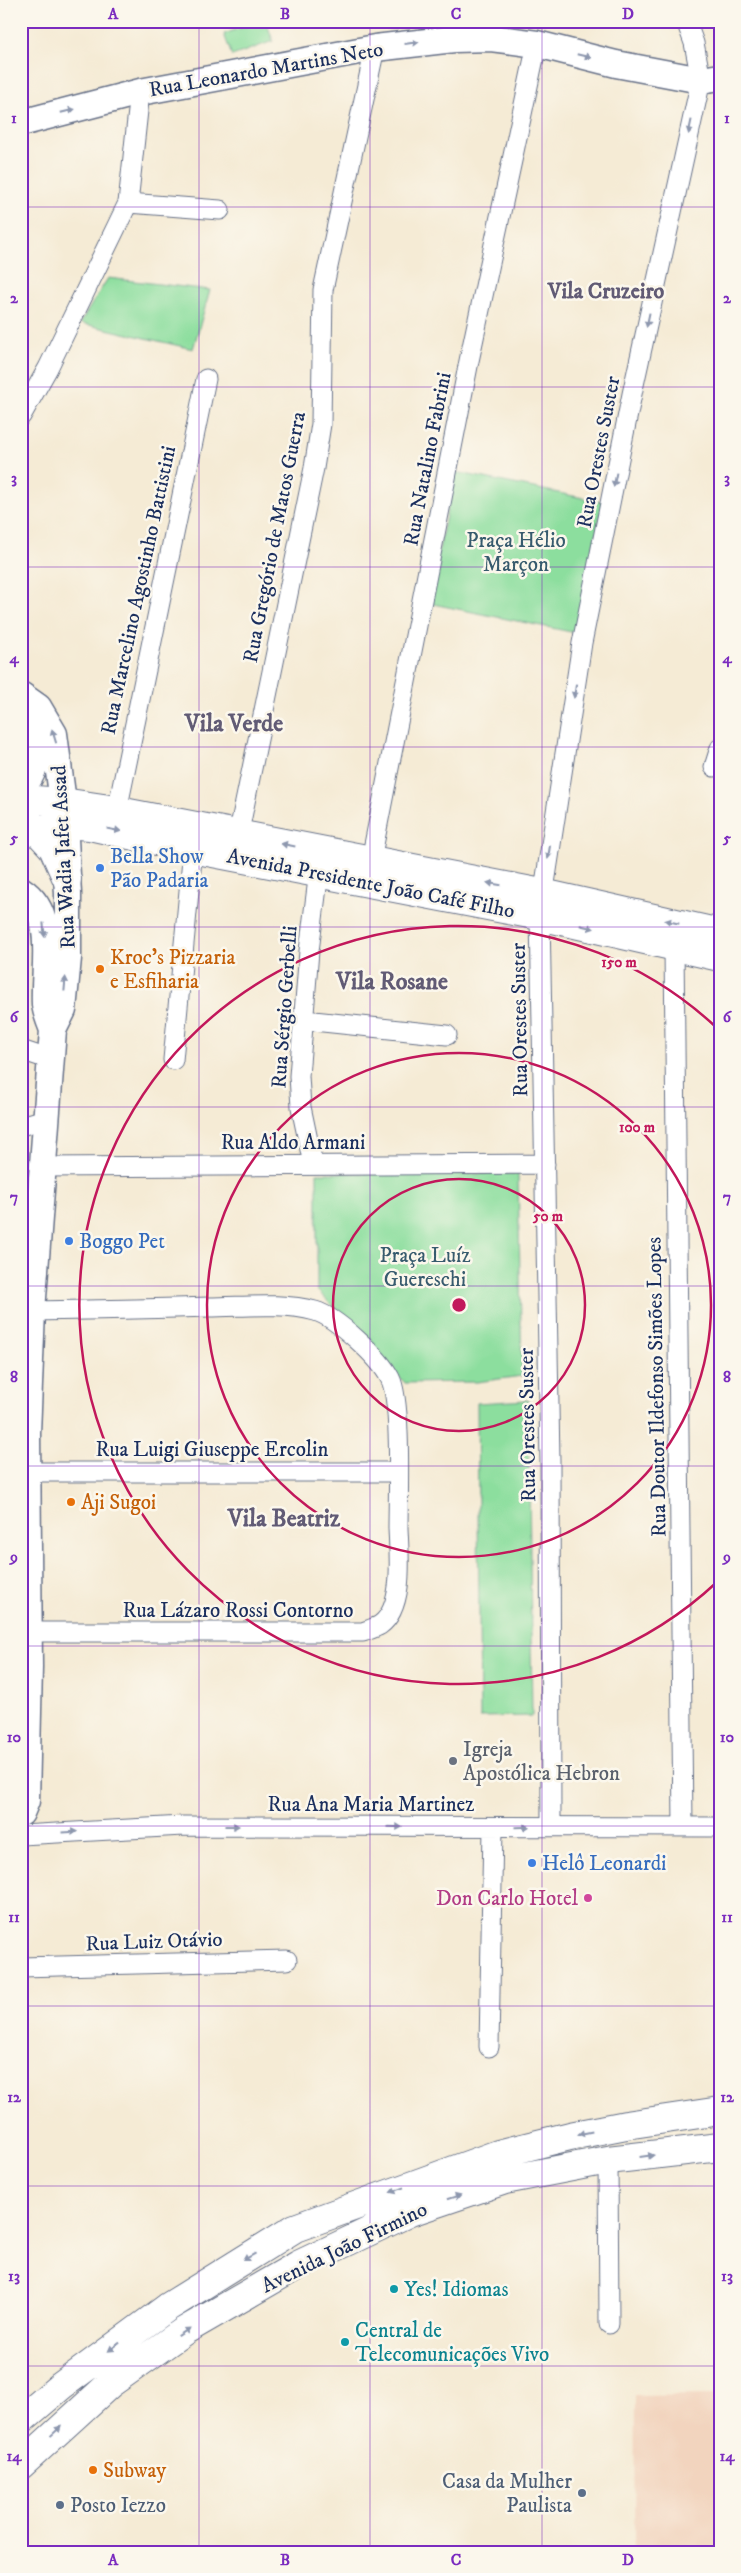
<svg xmlns="http://www.w3.org/2000/svg" width="741" height="2573" font-family="'IM FELL DW Pica',serif">
<style>
.built{fill:#f2d4be}
.green{fill:#8cde9e;stroke:#54867e}
.lines{fill:none;stroke-linecap:round;stroke-linejoin:round}
.street-casing{stroke:#677188;stroke-width:21}
.secondary-casing{stroke:#677188;stroke-width:29}
.primary-casing{stroke:#677188;stroke-width:30}
.street{stroke:#fff;stroke-width:19}
.secondary{stroke:#fff;stroke-width:26}
.primary{stroke:#fff;stroke-width:28}
.oneway{fill:#8d97ae}
.grid{fill:none;stroke:#7b2cbf;stroke-width:1;stroke-opacity:0.55}
.ring{fill:none;stroke:#c2185b;stroke-width:2.5}
.shop-dot{fill:#3f7fe0;stroke:#fbf7ec;stroke-width:2}
.food-dot{fill:#e8710a;stroke:#fbf7ec;stroke-width:2}
.worship-dot{fill:#6b7280;stroke:#fbf7ec;stroke-width:2}
.hotel-dot{fill:#d1479c;stroke:#fbf7ec;stroke-width:2}
.culture-dot{fill:#0f9aa8;stroke:#fbf7ec;stroke-width:2}
.service-dot{fill:#5c6f8a;stroke:#fbf7ec;stroke-width:2}
.labels{text-anchor:middle;stroke-width:5;stroke-linejoin:round;paint-order:stroke}
.street-label{font-size:21px;fill:#1b2f5e;stroke:#fbf7ec}
.park-label{font-size:21px;fill:#375b6e;stroke:#fbf7ec}
.shop-label{font-size:21px;fill:#366cbe;stroke:#fbf7ec;text-anchor:start}
.food-label{font-size:21px;fill:#c56008;stroke:#fbf7ec;text-anchor:start}
.worship-label{font-size:21px;fill:#5b616d;stroke:#fbf7ec;text-anchor:start}
.hotel-label{font-size:21px;fill:#b23c85;stroke:#fbf7ec;text-anchor:end}
.culture-label{font-size:21px;fill:#0d838f;stroke:#fbf7ec;text-anchor:start}
.service-label{font-size:21px;fill:#4e5e75;stroke:#fbf7ec;text-anchor:end}
.neighbourhood-label{font-size:22px;font-weight:bold;fill:#615b75;stroke:#fbf7ec}
.quarter-label{font-size:24px;font-weight:bold;fill:#615b75;stroke:#fbf7ec}
.centre{fill:#c2185b;stroke:#fbf7ec;stroke-width:2.5}
.ring-label{font-size:15px;text-anchor:middle;font-weight:bold;fill:#c2185b;stroke:#fbf7ec;stroke-width:5;stroke-linejoin:round;paint-order:stroke}
.neatline{fill:none;stroke:#7b2cbf;stroke-width:2}
.grid-label{font-size:16px;text-anchor:middle;font-weight:bold;fill:#7b2cbf}
</style>
<rect width="100%" height="100%" fill="#fbf7ec"/>
<filter id="ink" filterUnits="userSpaceOnUse"><feTurbulence type="fractalNoise" baseFrequency=".02" numOctaves="2"/><feDisplacementMap in="SourceGraphic" scale="10" xChannelSelector="R" yChannelSelector="G"/><feConvolveMatrix kernelMatrix="1 2 1 2 8 2 1 2 1" color-interpolation-filters="sRGB"/></filter>
<filter id="wash" filterUnits="userSpaceOnUse"><feTurbulence type="fractalNoise" baseFrequency=".0096" numOctaves="4" result="noise"/><feDisplacementMap in="SourceGraphic" scale="20" xChannelSelector="R" yChannelSelector="G"/><feGaussianBlur stdDeviation="1.12" result="paint"/><feColorMatrix in="noise" values="0 0 0 0 0 0 0 0 0 0 0 0 0 0 0 0 0 1.4 0 .05"/><feComposite in="paint" operator="in"/></filter>
<g filter="url(#wash)">
<rect width="100%" height="100%" fill="#f5ebd5"/>
<!-- built -->
<path class="built" d="M 720,2395 L 720,2548 L 634,2549 L 635,2396 Z"/>
<!-- green -->
<path class="green" d="M 260,21 L 266,21 L 273,41 L 232,56 L 224,34 Z
M 108,278 L 210,290 L 193,349 L 80,323 Z
M 455,472 L 603,502 L 576,633 L 428,603 Z
M 317,1173 L 518,1174 L 522,1376 L 477,1382 L 405,1383 L 317,1290 Z
M 528,1400 L 532,1716 L 480,1717 L 477,1403 Z"/>
</g>
<g filter="url(#ink)">
<g class="lines">
<defs>
<path id="street" d="M 128,203 L 220,210
M 21,416 L 48,368 L 128,203 L 140,92
M 714,767 L 720,748
M 117,811 L 206,379
M 236,846 L 314,468 L 321,424 L 323,290 L 375,48
M 369,870 L 469,361 L 537,44
M 674,947 L 683,1827
M 304,1020 L 447,1035
M 21,1050 L 51,1060
M 173,1060 L 194,838
M 21,1126 L 45,1119
M 313,1164 L 301,1107 L 299,1076 L 309,951 L 320,863
M 41,1167 L 545,1164
M 27,1472 L 397,1472
M 27,1632 L 363,1632 C 368,1630 375,1628 380,1625 C 405,1607 399,1555 398,1528 C 398,1497 402,1401 390,1378 C 380,1358 336,1317 315,1311 C 282,1302 243,1307 209,1307 C 150,1309 91,1310 32,1311
M 551,1826 L 550,1460 L 540,916 L 582,643 L 632,394 L 701,80 L 694,43 L 686,21
M 21,1835 L 183,1826 L 720,1827
M 21,1967 L 287,1960
M 489,2047 L 493,1828
M 608,2160 L 609,2324"/>
<path id="secondary" d="M 21,123 L 140,92 L 375,48 L 454,39 L 491,38 L 537,44 L 616,64 L 701,80 L 720,77
M 21,695 L 38,707 L 54,734 L 63,802 L 68,894 L 68,958 L 63,1010 L 53,1030
M 21,718 C 41,736 40,770 21,788
M 21,890 C 58,914 43,966 45,1004 C 46,1013 50,1022 53,1030 L 32,1311 L 27,1433 L 29,1667 L 26,1801 L 21,1813"/>
<path id="primary" d="M 21,799 L 63,802 L 103,808 L 542,893 L 720,933
M 26,819 L 53,848 L 67,879
M 21,833 L 65,824 L 90,826 L 192,849 L 540,916 L 720,957
M 21,2420 L 61,2386 L 168,2307 L 295,2228 L 498,2154 L 570,2136 L 626,2125 L 720,2111
M 21,2465 L 111,2383 L 184,2331 L 298,2265 L 410,2212 L 505,2180 L 608,2160 L 720,2147"/>
</defs>
<!-- street casing -->
<use href="#street" class="street-casing"/>
<!-- secondary casing -->
<use href="#secondary" class="secondary-casing"/>
<!-- primary casing -->
<use href="#primary" class="primary-casing"/>
<!-- street -->
<use href="#street" class="street"/>
<!-- secondary -->
<use href="#secondary" class="secondary"/>
<!-- primary -->
<use href="#primary" class="primary"/>
</g>
<!-- one-way arrows -->
<defs><path id="oneway-solid" d="M-6-.8H1V-3.2L6.5 0L1 3.2V.8H-6Z" transform="scale(1.25)"/></defs>
<g class="oneway">
<use href="#oneway-solid" transform="translate(412 43) rotate(-7)"/>
<use href="#oneway-solid" transform="translate(584 56) rotate(14)"/>
<use href="#oneway-solid" transform="translate(68 111) rotate(-14)"/>
<use href="#oneway-solid" transform="translate(690 127) rotate(102)"/>
<use href="#oneway-solid" transform="translate(648 320) rotate(102)"/>
<use href="#oneway-solid" transform="translate(615 480) rotate(101)"/>
<use href="#oneway-solid" transform="translate(575 691) rotate(99)"/>
<use href="#oneway-solid" transform="translate(54 736) rotate(-107)"/>
<use href="#oneway-solid" transform="translate(114 830) rotate(11)"/>
<use href="#oneway-solid" transform="translate(288 845) rotate(-169)"/>
<use href="#oneway-solid" transform="translate(549 852) rotate(99)"/>
<use href="#oneway-solid" transform="translate(494 884) rotate(-170)"/>
<use href="#oneway-solid" transform="translate(672 922) rotate(-167)"/>
<use href="#oneway-solid" transform="translate(587 927) rotate(13)"/>
<use href="#oneway-solid" transform="translate(44 930) rotate(85)"/>
<use href="#oneway-solid" transform="translate(65 984) rotate(-85)"/>
<use href="#oneway-solid" transform="translate(232 1826)"/>
<use href="#oneway-solid" transform="translate(395 1827) rotate(1)"/>
<use href="#oneway-solid" transform="translate(522 1827) rotate(-2)"/>
<use href="#oneway-solid" transform="translate(70 1832) rotate(-4)"/>
<use href="#oneway-solid" transform="translate(585 2133) rotate(169)"/>
<use href="#oneway-solid" transform="translate(647 2156) rotate(-7)"/>
<use href="#oneway-solid" transform="translate(397 2190) rotate(160)"/>
<use href="#oneway-solid" transform="translate(454 2197) rotate(-18)"/>
<use href="#oneway-solid" transform="translate(249 2257) rotate(151)"/>
<use href="#oneway-solid" transform="translate(184 2332) rotate(-33)"/>
<use href="#oneway-solid" transform="translate(114 2347) rotate(144)"/>
<use href="#oneway-solid" transform="translate(56 2431) rotate(-43)"/>
</g>
</g>
<!-- grid -->
<path class="grid" d="M 199,21 L 199,2552M 370,21 L 370,2552M 542,21 L 542,2552M 21,207 L 720,207M 21,387 L 720,387M 21,567 L 720,567M 21,747 L 720,747M 21,927 L 720,927M 21,1107 L 720,1107M 21,1286 L 720,1286M 21,1466 L 720,1466M 21,1646 L 720,1646M 21,1826 L 720,1826M 21,2006 L 720,2006M 21,2186 L 720,2186M 21,2366 L 720,2366"/>
<!-- distance rings -->
<g class="ring">
<circle cx="459" cy="1305" r="126"/>
<circle cx="459" cy="1305" r="252"/>
<path d="M717 1582A379 379 0 1 1 717 1028"/>
</g>
<!-- markers -->
<g class="shop-dot">
<circle cx="100" cy="868" r="5"/>
<circle cx="69" cy="1241" r="5"/>
<circle cx="532" cy="1863" r="5"/>
</g>
<g class="food-dot">
<circle cx="100" cy="969" r="5"/>
<circle cx="71" cy="1502" r="5"/>
<circle cx="93" cy="2470" r="5"/>
</g>
<circle class="worship-dot" cx="453" cy="1761" r="5"/>
<circle class="hotel-dot" cx="588" cy="1898" r="5"/>
<g class="culture-dot">
<circle cx="394" cy="2289" r="5"/>
<circle cx="345" cy="2342" r="5"/>
</g>
<g class="service-dot">
<circle cx="582" cy="2493" r="5"/>
<circle cx="60" cy="2505" r="5"/>
</g>
<g class="labels">
<!-- street labels -->
<g class="street-label">
<text transform="translate(266 69) rotate(-10)" y="7">Rua Leonardo Martins Neto</text>
<text transform="translate(598 452) rotate(-79)" y="7">Rua Orestes Suster</text>
<text transform="translate(427 459) rotate(-79)" y="7">Rua Natalino Fabrini</text>
<text transform="translate(274 537) rotate(-79)" y="7">Rua Gregório de Matos Guerra</text>
<text transform="translate(138 590) rotate(-78)" y="7">Rua Marcelino Agostinho Battistini</text>
<text transform="translate(63 857) rotate(-93)" y="7">Rua Wadia Jafet Assad</text>
<text transform="translate(371 883) rotate(11)" y="7">Avenida Presidente João Café Filho</text>
<text transform="translate(284 1007) rotate(-86)" y="7">Rua Sérgio Gerbelli</text>
<text transform="translate(519 1020) rotate(-91)" y="7">Rua Orestes Suster</text>
<text x="293" y="1149">Rua Aldo Armani</text>
<text transform="translate(656 1387) rotate(-91)" y="7">Rua Doutor Ildefonso Simões Lopes</text>
<text transform="translate(527 1425) rotate(-91)" y="7">Rua Orestes Suster</text>
<text x="212" y="1456">Rua Luigi Giuseppe Ercolin</text>
<text x="238" y="1617">Rua Lázaro Rossi Contorno</text>
<text x="371" y="1811">Rua Ana Maria Martinez</text>
<text transform="translate(154 1941) rotate(-2)" y="7">Rua Luiz Otávio</text>
<text transform="translate(344 2247) rotate(-26)" y="7">Avenida João Firmino</text>
</g>
<!-- park labels -->
<g class="park-label">
<text x="516" y="547">Praça Hélio<tspan x="516" dy="24">Marçon</tspan></text>
<text x="425" y="1262">Praça Luíz<tspan x="425" dy="24">Guereschi</tspan></text>
</g>
<!-- shop labels -->
<g class="shop-label">
<text x="110" y="863">Bella Show<tspan x="110" dy="24">Pão Padaria</tspan></text>
<text x="79" y="1248">Boggo Pet</text>
<text x="542" y="1870">Helô Leonardi</text>
</g>
<!-- food labels -->
<g class="food-label">
<text x="110" y="964">Kroc's Pizzaria<tspan x="110" dy="24">e Esfiharia</tspan></text>
<text x="81" y="1509">Aji Sugoi</text>
<text x="103" y="2477">Subway</text>
</g>
<!-- worship labels -->
<g class="worship-label">
<text x="463" y="1756">Igreja<tspan x="463" dy="24">Apostólica Hebron</tspan></text>
</g>
<!-- hotel labels -->
<g class="hotel-label">
<text x="578" y="1905">Don Carlo Hotel</text>
</g>
<!-- culture labels -->
<g class="culture-label">
<text x="404" y="2296">Yes! Idiomas</text>
<text x="355" y="2337">Central de<tspan x="355" dy="24">Telecomunicações Vivo</tspan></text>
</g>
<!-- service labels -->
<g class="service-label">
<text x="572" y="2488">Casa da Mulher<tspan x="572" dy="24">Paulista</tspan></text>
<text x="70" y="2512" text-anchor="start">Posto Iezzo</text>
</g>
<!-- neighbourhood labels -->
<g class="neighbourhood-label">
<text x="606" y="298">Vila Cruzeiro</text>
</g>
<!-- quarter labels -->
<g class="quarter-label">
<text x="234" y="731">Vila Verde</text>
<text x="392" y="989">Vila Rosane</text>
<text x="284" y="1526">Vila Beatriz</text>
</g>
</g>
<circle cx="459" cy="1305" r="8" class="centre"/>
<g class="ring-label">
<text x="619" y="967">150 m</text>
<text x="637" y="1132">100 m</text>
<text x="548" y="1221">50 m</text>
</g>
<!-- margin -->
<rect width="741" height="2573" fill="none" stroke="#fbf7ec" stroke-width="55"/>
<rect x="28" y="28" width="686" height="2518" class="neatline"/>
<g class="grid-label">
<text x="113" y="19">A</text>
<text x="285" y="19">B</text>
<text x="456" y="19">C</text>
<text x="628" y="19">D</text>
<text x="14" y="123">1</text>
<text x="727" y="123">1</text>
<text x="14" y="303">2</text>
<text x="727" y="303">2</text>
<text x="14" y="483">3</text>
<text x="727" y="483">3</text>
<text x="14" y="663">4</text>
<text x="727" y="663">4</text>
<text x="14" y="843">5</text>
<text x="727" y="843">5</text>
<text x="14" y="1022">6</text>
<text x="727" y="1022">6</text>
<text x="14" y="1202">7</text>
<text x="727" y="1202">7</text>
<text x="14" y="1382">8</text>
<text x="727" y="1382">8</text>
<text x="14" y="1562">9</text>
<text x="727" y="1562">9</text>
<text x="14" y="1742">10</text>
<text x="727" y="1742">10</text>
<text x="14" y="1922">11</text>
<text x="727" y="1922">11</text>
<text x="14" y="2102">12</text>
<text x="727" y="2102">12</text>
<text x="14" y="2281">13</text>
<text x="727" y="2281">13</text>
<text x="14" y="2461">14</text>
<text x="727" y="2461">14</text>
<text x="113" y="2565">A</text>
<text x="285" y="2565">B</text>
<text x="456" y="2565">C</text>
<text x="628" y="2565">D</text>
</g>
</svg>
